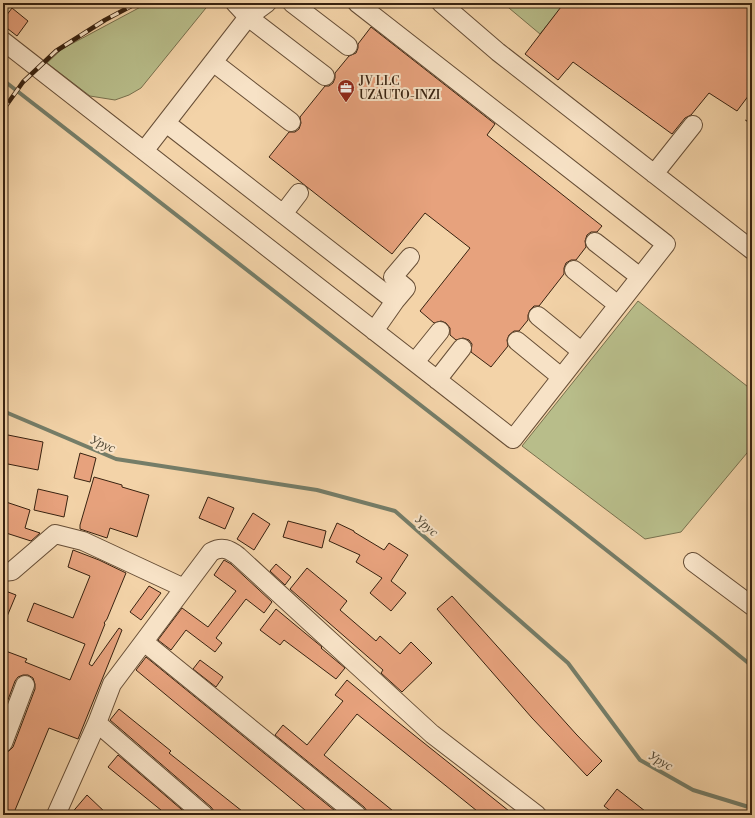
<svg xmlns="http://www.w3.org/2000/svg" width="755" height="818" font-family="'Libre Bodoni',serif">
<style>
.green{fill:#b8bd8a;stroke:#78704d}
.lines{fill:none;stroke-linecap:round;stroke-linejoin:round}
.stream{stroke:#757d68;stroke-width:4}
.building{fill:#e7a27d;stroke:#382210}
.minor-casing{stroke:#674e36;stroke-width:20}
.path{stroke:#382210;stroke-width:2.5;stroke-dasharray:1 2;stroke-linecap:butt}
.minor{stroke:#f7e2c6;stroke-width:18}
.rail-casing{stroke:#382210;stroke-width:4.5}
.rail{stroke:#f7e2c6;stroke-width:3;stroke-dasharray:9;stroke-linecap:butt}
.labels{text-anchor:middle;stroke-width:4;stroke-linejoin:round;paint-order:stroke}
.poi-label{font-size:12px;fill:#382210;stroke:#f7e2c6;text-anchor:start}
.water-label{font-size:13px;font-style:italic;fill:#514835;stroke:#f7e2c6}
</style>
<rect width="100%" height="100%" fill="#f3d3a8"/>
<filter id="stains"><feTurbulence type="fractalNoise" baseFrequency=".005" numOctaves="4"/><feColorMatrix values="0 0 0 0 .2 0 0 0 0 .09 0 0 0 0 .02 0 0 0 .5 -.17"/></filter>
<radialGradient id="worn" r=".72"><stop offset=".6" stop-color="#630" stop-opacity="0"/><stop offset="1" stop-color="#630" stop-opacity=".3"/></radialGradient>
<!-- green -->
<path class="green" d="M 148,3 L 210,3 L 141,88 L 129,95 L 115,100 L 90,96 L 47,63 L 62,49 Z
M 503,3 L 565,3 L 540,34 Z
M 638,301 L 752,390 L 752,447 L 681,532 L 645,539 L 522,446 Z"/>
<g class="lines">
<!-- stream -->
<path class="stream" d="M 3,80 L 572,523 L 714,635 L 752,666
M 3,411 L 116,459 L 317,490 L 395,511 L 568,663 L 640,760 L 693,790 L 752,808"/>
</g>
<!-- building -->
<path class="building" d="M 564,3 L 752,3 L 752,91 L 737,111 L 709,93 L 691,115 L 685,118 L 672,134 L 573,62 L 558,80 L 525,54 Z
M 12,8 L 28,21 L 17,36 L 3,25 L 3,20 Z
M 371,27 L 495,124 L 487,135 L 602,226 L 597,232 L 591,232 L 587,235 L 585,241 L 586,247 L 576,260 L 571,260 L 566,263 L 564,268 L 564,274 L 539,306 L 534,306 L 530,310 L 528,315 L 528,320 L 519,331 L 514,331 L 509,335 L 507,340 L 508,346 L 491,367 L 471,352 L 472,344 L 469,340 L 463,338 L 456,340 L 450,335 L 450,328 L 446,323 L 441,321 L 434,323 L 420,311 L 470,248 L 425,213 L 392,254 L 269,157 L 289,132 L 295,132 L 299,129 L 301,123 L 300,117 L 325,86 L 329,86 L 333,83 L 335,78 L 335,73 L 349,56 L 356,53 L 358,48 L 358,44 Z
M 3,434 L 43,442 L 38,470 L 3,463 Z
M 80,453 L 96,458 L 90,482 L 74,478 Z
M 94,477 L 122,485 L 122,487 L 149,495 L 137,537 L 110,528 L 107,538 L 80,529 L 80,525 Z
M 38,489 L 68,496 L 64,517 L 34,510 Z
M 208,497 L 234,508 L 225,529 L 199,518 Z
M 3,501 L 30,510 L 25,528 L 40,533 L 31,541 L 3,532 Z
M 253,513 L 270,524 L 254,550 L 237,539 Z
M 288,521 L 326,531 L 322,548 L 283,537 Z
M 337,523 L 354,531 L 354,532 L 384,550 L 389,543 L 408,555 L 391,581 L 406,593 L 391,611 L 370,593 L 382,578 L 356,562 L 360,555 L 329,541 Z
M 73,550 L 99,560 L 126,573 L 107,619 L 104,623 L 105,624 L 89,664 L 92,666 L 119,628 L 122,630 L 78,739 L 49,728 L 13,815 L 3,815 L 3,768 L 7,759 L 3,758 L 3,753 L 9,751 L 13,747 L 35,689 L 35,684 L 33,678 L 28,675 L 23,675 L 18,677 L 15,681 L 3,713 L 3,650 L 27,659 L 25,662 L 70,680 L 85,644 L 27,621 L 34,603 L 73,618 L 90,576 L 68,567 Z
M 224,560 L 231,564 L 272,602 L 264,613 L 246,599 L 216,638 L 222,643 L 215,652 L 186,630 L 171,650 L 158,640 L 182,608 L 208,627 L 236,591 L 214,575 Z
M 276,564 L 291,577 L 285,585 L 270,571 Z
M 307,568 L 347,601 L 340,610 L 376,641 L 380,636 L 400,654 L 411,642 L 432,663 L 402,692 L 381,673 L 383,670 L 290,589 Z
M 149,586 L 161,593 L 141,620 L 130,612 Z
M 3,590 L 16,595 L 3,626 Z
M 452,596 L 576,734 L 602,761 L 587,776 L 532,718 L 437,609 Z
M 276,609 L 311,638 L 322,647 L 321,648 L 345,668 L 336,679 L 284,640 L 280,645 L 260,630 Z
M 146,657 L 340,815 L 311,815 L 136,670 Z
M 200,660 L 223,677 L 216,687 L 193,669 Z
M 347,680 L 394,719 L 514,815 L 482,815 L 357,714 L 324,755 L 398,815 L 367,815 L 367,811 L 364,807 L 275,735 L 283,725 L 307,745 L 343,701 L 335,695 Z
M 119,709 L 171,751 L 169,753 L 247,815 L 214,815 L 214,811 L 211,807 L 110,720 Z
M 118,755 L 188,815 L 167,815 L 108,767 Z
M 617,789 L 650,815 L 616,815 L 604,806 Z
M 87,795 L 108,815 L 70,815 Z"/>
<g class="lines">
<defs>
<path id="minor" d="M 235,3 L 248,17 L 325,76
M 292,3 L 348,46
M 441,3 L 498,52 L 752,250
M 3,41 L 513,439 L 666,244 L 357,3
M 213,62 L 291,122
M 166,123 L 395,301 L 374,331
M 144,151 L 248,17 L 267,3
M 654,174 L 693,125
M 283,214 L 299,193
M 595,242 L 640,277
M 574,270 L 618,305
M 395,301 L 406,288 L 393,277 L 410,257
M 538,316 L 581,351
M 517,341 L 561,377
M 415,362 L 440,331
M 437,380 L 462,348
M 693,562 L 752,606
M 3,572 L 12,571 L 55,534 L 83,541 L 184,588
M 144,642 L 357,815
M 97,723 L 204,815
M 3,743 L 25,685
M 56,815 L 97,723 L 112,684 L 211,552 C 222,546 229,549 238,556 L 432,734 L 537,815"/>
</defs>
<!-- minor casing -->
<use href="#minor" class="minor-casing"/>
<!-- path -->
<path class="path" d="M 746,121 L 752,114"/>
<!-- minor -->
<use href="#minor" class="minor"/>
<defs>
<path id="rail" d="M 3,110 L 23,82 L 56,51 L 105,20 L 137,3"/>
</defs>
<!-- rail casing -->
<use href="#rail" class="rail-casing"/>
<!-- rail -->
<use href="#rail" class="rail"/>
</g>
<!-- icons -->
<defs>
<symbol id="office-pin" viewBox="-11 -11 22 30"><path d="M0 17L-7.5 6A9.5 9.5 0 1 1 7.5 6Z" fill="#8f2418" stroke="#f7e2c6"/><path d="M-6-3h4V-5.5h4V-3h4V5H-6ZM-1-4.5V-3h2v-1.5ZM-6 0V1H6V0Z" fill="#fff"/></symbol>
</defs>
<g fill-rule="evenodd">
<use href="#office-pin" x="336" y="78" width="20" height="27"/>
</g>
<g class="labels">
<!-- poi labels -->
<g class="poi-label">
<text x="359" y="85">JV LLC<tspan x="359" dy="14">UZAUTO-INZI</tspan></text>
</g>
<!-- water labels -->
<g class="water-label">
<text transform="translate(103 443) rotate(23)" y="5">Урус</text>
<text transform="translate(427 525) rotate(41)" y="5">Урус</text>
<text transform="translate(661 760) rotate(30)" y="5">Урус</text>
</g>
</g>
<!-- margin -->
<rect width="755" height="818" fill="none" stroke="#f3d3a8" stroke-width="16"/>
<rect x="4" y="4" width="747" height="810" fill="none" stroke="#382210" stroke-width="2"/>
<rect x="8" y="8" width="739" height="802" fill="none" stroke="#382210"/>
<rect width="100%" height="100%" filter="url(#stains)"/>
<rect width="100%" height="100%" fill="url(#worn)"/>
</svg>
